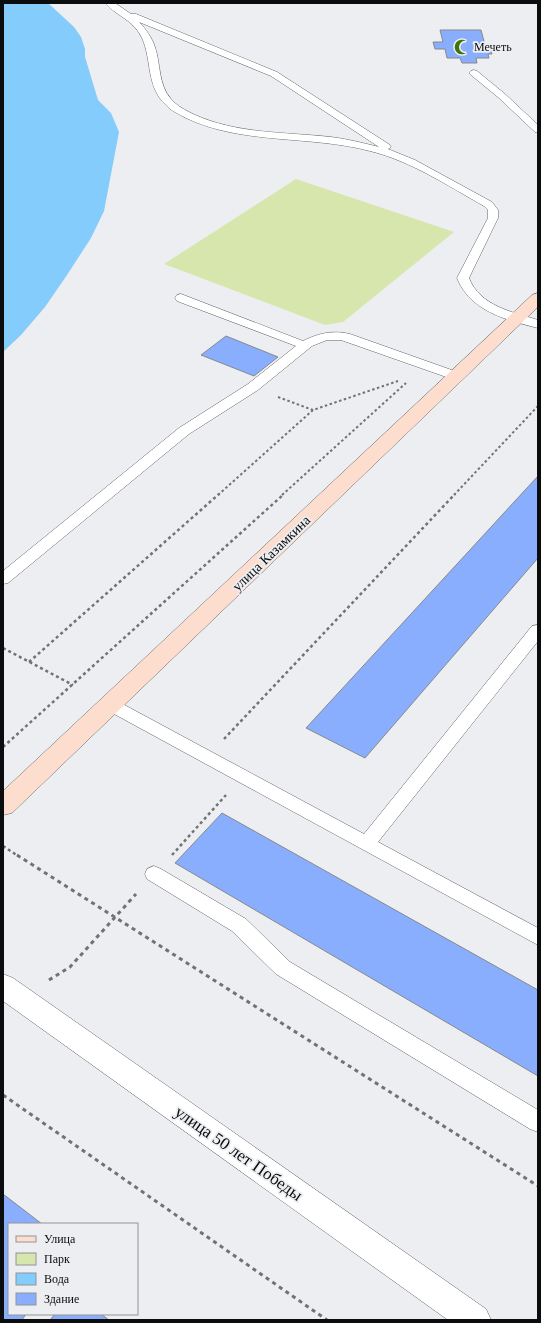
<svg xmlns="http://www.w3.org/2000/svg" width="541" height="1323" font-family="'Times New Roman',serif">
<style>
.green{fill:#d7e6ad}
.water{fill:#83ccfb}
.building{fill:#8aaefe;stroke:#86888c}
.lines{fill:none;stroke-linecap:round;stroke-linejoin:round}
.service-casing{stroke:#616367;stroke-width:1}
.minor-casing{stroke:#616367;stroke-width:1}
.secondary-casing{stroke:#616367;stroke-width:1}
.path-far2{stroke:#707274;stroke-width:2;stroke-dasharray:2.5 2.5;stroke-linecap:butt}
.path-far1{stroke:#707274;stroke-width:2.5;stroke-dasharray:3 3;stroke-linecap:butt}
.path{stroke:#707274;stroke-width:3;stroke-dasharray:4 4;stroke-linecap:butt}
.service{fill:#fff;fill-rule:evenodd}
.minor{fill:#fff;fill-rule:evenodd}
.secondary{fill:#fdddce;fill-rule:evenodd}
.labels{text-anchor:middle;stroke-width:3.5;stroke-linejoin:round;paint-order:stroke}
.far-poi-label{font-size:12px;fill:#0b0c0d;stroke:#eceef2;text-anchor:start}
.street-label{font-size:14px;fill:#0b0c0d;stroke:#eceef2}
.near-street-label{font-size:17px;fill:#0b0c0d;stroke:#eceef2}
</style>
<rect width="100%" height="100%" fill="#eceef2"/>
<!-- green -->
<path class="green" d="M 296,179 L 454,232 L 343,322 L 325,325 L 164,264 Z"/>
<!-- water -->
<path class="water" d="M 3,3 L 48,3 L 74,27 L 81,37 L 85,49 L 85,57 L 98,100 L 111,113 L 119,132 L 104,211 L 91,238 L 67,275 L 45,307 L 21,335 L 3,352 Z"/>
<!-- building -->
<path class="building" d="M 440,30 L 481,30 L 485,45 L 490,45 L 492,54 L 488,54 L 489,58 L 476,58 L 477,63 L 462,63 L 460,58 L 447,58 L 445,49 L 435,49 L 433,42 L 443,42 Z
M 226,336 L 278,357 L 254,376 L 201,355 Z
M 538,476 L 538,558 L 365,758 L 306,728 Z
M 222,813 L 538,990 L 538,1076 L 175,863 Z
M 3,1194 L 42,1224 L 9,1224 L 9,1314 L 26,1314 L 22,1320 L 3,1320 Z
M 55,1314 L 101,1314 L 109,1320 L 50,1320 Z"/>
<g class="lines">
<defs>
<path id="service" d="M 105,3 L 115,3 L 131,14 L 136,14 L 277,72 L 390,145 L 391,147 L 388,149 L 415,160 L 492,202 L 498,210 L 498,218 L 469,278 C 480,306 512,312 538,320 L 538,328 C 506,320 470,311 457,278 L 488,218 L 488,210 L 484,206 C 448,186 411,161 370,151 C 310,135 243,145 186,118 C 179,114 171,111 166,105 C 146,87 152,60 142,38 C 133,19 116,16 105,3 ZM 139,22 L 271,76 L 379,147 C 363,143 347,139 331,137 C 285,132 236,134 193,114 C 185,110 177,106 171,99 C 158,84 161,65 155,47 C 152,38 146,29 139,22 Z
M 474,70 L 477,71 L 505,94 L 538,125 L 538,133 L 535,132 L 499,98 L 471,75 L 469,73 L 471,71 Z
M 181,294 L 303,341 C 319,333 333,330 350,334 L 460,373 L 462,376 L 460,379 L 452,379 L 341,340 L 327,340 L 312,346 L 258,390 L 189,434 L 8,583 L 3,584 L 3,571 L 179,428 L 248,384 L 296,346 L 177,301 L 175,298 L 177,295 Z
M 538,625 L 538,641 L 378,842 L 538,928 L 538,945 L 105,709 L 103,705 L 105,701 L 111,699 L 117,701 L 364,834 L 532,626 Z
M 154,866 L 161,869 L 246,919 L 290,962 L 538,1110 L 538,1132 L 530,1129 L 276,974 L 232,931 L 147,879 L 145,874 L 147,869 Z"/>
<path id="minor" d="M 3,974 L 13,978 L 486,1309 L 491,1320 L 448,1320 L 3,1001 Z"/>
<path id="secondary" d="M 538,293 L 538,307 L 12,813 L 3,815 L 3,791 L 532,295 Z"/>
</defs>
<!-- service casing -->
<use href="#service" class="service-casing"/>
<!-- minor casing -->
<use href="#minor" class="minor-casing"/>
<!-- secondary casing -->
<use href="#secondary" class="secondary-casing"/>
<!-- path-far2 -->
<path class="path-far2" d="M 278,397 L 313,410
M 218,495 L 313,410 L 398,381
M 282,495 L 406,383
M 454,495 L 538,406"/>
<!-- path-far1 -->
<path class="path-far1" d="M 3,648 L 73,685
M 29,662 L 219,494
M 224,739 L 455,494
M 3,747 L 284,494
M 3,846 L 18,856
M 172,855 L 226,795"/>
<!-- path -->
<path class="path" d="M 17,855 L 538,1186
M 49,980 L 70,967 L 136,894
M 3,1095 L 327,1320"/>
<!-- service -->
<use href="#service" class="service"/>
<!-- minor -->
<use href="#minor" class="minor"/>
<!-- secondary -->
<use href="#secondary" class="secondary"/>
</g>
<!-- icons -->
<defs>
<symbol id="mosque-bare" viewBox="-9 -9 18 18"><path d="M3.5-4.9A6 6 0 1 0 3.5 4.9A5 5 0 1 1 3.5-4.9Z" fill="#3d7503" stroke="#eceef2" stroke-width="2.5" paint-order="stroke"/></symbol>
</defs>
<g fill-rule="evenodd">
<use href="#mosque-bare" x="451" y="36" width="22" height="22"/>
</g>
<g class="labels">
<!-- far-poi labels -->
<g class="far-poi-label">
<text x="474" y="51">Мечеть</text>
</g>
<!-- street labels -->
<g class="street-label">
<text transform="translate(271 553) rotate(-44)" y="5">улица Казамкина</text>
</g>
<!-- near-street labels -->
<g class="near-street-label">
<text transform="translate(239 1153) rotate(35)" y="6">улица 50 лет Победы</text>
</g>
</g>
<!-- border -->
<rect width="541" height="1323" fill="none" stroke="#0b0c0d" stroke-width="8"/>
<!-- legend -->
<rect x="8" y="1223" width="130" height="92" fill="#eceef2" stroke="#929496"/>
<rect x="16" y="1236" width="20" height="6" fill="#fdddce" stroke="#929496"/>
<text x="44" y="1243" font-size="12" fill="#0b0c0d">Улица</text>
<rect x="16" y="1253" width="20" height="12" fill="#d7e6ad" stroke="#929496"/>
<text x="44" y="1263" font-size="12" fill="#0b0c0d">Парк</text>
<rect x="16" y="1273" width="20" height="12" fill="#83ccfb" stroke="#929496"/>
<text x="44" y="1283" font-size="12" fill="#0b0c0d">Вода</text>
<rect x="16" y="1293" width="20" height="12" fill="#8aaefe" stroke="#929496"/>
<text x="44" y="1303" font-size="12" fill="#0b0c0d">Здание</text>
</svg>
